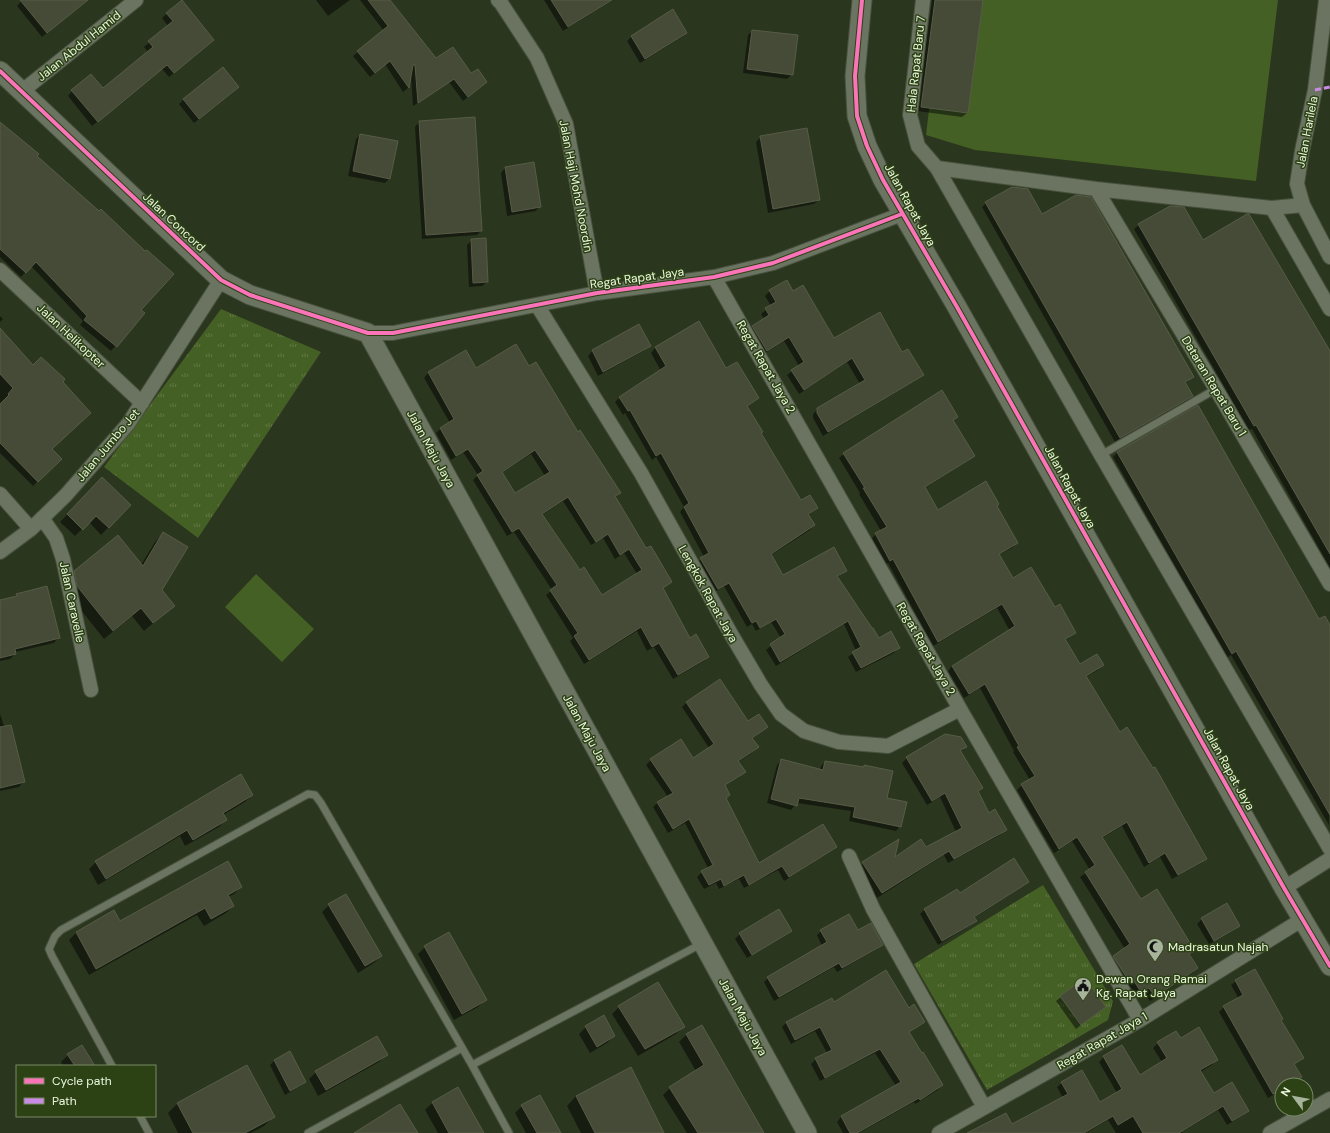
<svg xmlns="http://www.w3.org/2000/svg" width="1330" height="1133" font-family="'DM Sans',sans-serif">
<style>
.grass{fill:#456024}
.park{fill:url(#park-tufts)}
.shadow{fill:#0007;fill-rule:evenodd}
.building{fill:#464b37;stroke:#575c47;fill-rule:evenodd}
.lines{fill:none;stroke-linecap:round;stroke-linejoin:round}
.lane-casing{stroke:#48513e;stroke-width:9}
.street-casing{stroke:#48513e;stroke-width:16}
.secondary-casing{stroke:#48513e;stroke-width:21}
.lane{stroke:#6b7361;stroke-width:7}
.street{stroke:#6b7361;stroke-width:14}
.secondary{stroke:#6b7361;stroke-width:19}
.quiet{stroke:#ca8be6;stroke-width:3;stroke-dasharray:6 3;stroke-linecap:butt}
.cycleway-casing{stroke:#2c4114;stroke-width:6}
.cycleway{stroke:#fb73b8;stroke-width:4}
.labels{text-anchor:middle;stroke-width:3;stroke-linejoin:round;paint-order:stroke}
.street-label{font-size:12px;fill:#eaf8de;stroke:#2c4114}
.poi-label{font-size:12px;fill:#eaf8de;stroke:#2c4114;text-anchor:start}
</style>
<defs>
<pattern id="park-tufts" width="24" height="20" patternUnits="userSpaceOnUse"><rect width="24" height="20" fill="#456024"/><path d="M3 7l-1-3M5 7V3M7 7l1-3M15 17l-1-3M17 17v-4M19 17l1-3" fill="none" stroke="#607843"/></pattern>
</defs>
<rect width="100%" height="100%" fill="#2b361e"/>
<!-- grass -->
<path class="grass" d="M 942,0 L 1278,0 L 1256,181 L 975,150 L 926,135 Z
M 256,574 L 314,629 L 282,662 L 225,607 Z"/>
<!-- park -->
<path class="park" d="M 221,309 L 321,352 L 198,538 L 104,467 Z
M 1043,885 L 1113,1001 L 1108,1020 L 987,1090 L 914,964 Z"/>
<!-- shadow -->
<path class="shadow" d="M 22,0 L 87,0 L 42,37 L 17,6 Z
M 316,0 L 350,0 L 328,16 Z
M 360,0 L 388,0 L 436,60 L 486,82 L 463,101 L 449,82 L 413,106 L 411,74 L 408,88 L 403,92 L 385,64 L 370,77 L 353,56 L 384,31 Z
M 544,0 L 613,0 L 563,31 Z
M 932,0 L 982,0 L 967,113 L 962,117 L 917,111 Z
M 181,1 L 208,44 L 169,77 L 162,69 L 92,126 L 68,96 L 72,91 L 103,90 L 148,52 L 144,47 L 168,26 L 162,18 Z
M 673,11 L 686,32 L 682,37 L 640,63 L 627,41 L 631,37 Z
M 752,31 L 792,74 L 787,79 L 743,73 L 748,35 Z
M 233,92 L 194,123 L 179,104 L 184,99 Z
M 419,122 L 481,231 L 477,235 L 422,239 L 415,127 Z
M 0,124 L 36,156 L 140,310 L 143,314 L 111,351 L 80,325 L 83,321 L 31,266 L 21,277 L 0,257 Z
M 360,135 L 390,178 L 385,183 L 348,176 L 356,139 Z
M 761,137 L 819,200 L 814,204 L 768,213 L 756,142 Z
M 505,168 L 540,206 L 536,211 L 507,216 L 501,173 Z
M 986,203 L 1193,377 L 1184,384 L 1192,396 L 1187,401 L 1115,442 L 982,207 Z
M 1139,225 L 1203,242 L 1330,353 L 1330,568 L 1252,429 L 1249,430 L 1134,229 Z
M 472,240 L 487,282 L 482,286 L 469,287 L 467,245 Z
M 786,281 L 793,293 L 833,339 L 902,354 L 922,375 L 918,379 L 823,436 L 813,418 L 813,414 L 818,409 L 860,384 L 847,362 L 799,394 L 787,375 L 799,366 L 784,341 L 762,355 L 748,331 L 752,326 L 764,319 L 761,314 L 771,306 L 765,296 L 770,291 Z
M 0,316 L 3,319 L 0,322 Z
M 699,323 L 726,369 L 758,398 L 746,407 L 760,434 L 801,502 L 817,508 L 808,515 L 814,525 L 810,530 L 771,555 L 783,576 L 846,571 L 837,577 L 878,639 L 898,648 L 894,653 L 856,672 L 848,657 L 856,651 L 844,624 L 776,666 L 766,650 L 781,638 L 771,622 L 756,631 L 752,624 L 747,627 L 724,586 L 713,593 L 696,563 L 704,557 L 680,512 L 684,507 L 656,457 L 652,460 L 625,413 L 623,415 L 615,402 L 620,397 L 661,371 L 651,353 L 655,348 Z
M 638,326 L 649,345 L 645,350 L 598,376 L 588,356 L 592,351 Z
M 0,329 L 33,366 L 62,382 L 51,449 L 60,459 L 33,486 L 0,453 Z
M 466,352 L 476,369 L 529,367 L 578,433 L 619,493 L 615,498 L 646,550 L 671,582 L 662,589 L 689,640 L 708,657 L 704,661 L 673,679 L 654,647 L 647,651 L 637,631 L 584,664 L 570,641 L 573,638 L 546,595 L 552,590 L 514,532 L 507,536 L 473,480 L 478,475 L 463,452 L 451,460 L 436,433 L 440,429 L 450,423 L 424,378 L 428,373 ZM 531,454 L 545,476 L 515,495 L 501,473 ZM 563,501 L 591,545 L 603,538 L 615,559 L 624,553 L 637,574 L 602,596 L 579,572 L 542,515 Z
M 957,417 L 952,421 L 974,455 L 969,460 L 925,488 L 937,512 L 996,506 L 1017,543 L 1012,548 L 998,555 L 1013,579 L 1055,608 L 1075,632 L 1065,640 L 1080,665 L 1102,665 L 1098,670 L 1086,677 L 1119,733 L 1206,859 L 1201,863 L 1172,879 L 1160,857 L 1144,867 L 1122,826 L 1102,838 L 1140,901 L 1194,951 L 1189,956 L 1197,968 L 1192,973 L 1150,1001 L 1143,992 L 1136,996 L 1127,982 L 1124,985 L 1108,961 L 1112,957 L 1131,985 L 1132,984 L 1114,956 L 1125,949 L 1080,877 L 1090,870 L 1072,841 L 1054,853 L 1017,790 L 1022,785 L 1030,780 L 1013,752 L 1014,751 L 980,688 L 964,698 L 948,671 L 952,666 L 1010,631 L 997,608 L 933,646 L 888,563 L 885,565 L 871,539 L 876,534 L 881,531 L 859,494 L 860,493 L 839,458 L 844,454 Z
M 1118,452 L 1319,620 L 1330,627 L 1329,825 L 1231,655 L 1227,658 L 1113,457 Z
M 102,479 L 130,505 L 101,535 L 89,522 L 75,536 L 60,522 Z
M 164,533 L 161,590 L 173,606 L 144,631 L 132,616 L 104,639 L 69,595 L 66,581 L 75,572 L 141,565 L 155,542 Z
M 17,594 L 58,638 L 54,643 L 15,652 L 15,654 L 10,659 L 0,661 L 0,601 L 14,598 Z
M 719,680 L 748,722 L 767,727 L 752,739 L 757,747 L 753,752 L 738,762 L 744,772 L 740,776 L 724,786 L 729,795 L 725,799 L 759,864 L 836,847 L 831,851 L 784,881 L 778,870 L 744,888 L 739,879 L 719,889 L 716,883 L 704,889 L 697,877 L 702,872 L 708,868 L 685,823 L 668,833 L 653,807 L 658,802 L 668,797 L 646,765 L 651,760 L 693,759 L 709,748 L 682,707 L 686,703 Z
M 0,714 L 23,782 L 19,787 L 0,791 Z
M 945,735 L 965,746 L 960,752 L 978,791 L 988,814 L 1005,830 L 1000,835 L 948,863 L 944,855 L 877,898 L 858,868 L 863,863 L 893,859 L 926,849 L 956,832 L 940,797 L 927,805 L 902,763 L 907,758 Z
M 781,760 L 820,770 L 821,766 L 825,762 L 863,768 L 864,767 L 886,799 L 900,826 L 896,831 L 849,821 L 851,811 L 797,803 L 791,810 L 767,803 L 777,765 Z
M 252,795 L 245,802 L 223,815 L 226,819 L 219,827 L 185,846 L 180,836 L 98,885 L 89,869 L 96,862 Z
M 1027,882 L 1023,886 L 974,918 L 976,920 L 971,925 L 938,945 L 920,914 L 924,910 L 957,890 L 960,894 Z
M 241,887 L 234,894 L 228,897 L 233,906 L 226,913 L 204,926 L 197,915 L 89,975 L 69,940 L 76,933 L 113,911 L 120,923 Z
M 329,905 L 381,956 L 374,963 L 358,973 L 322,912 Z
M 1202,919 L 1238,926 L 1234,930 L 1209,944 L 1197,924 Z
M 791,930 L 786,935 L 747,958 L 735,939 L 740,934 Z
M 821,931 L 857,931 L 882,944 L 877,949 L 837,972 L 834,967 L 774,1001 L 764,982 L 768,978 L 822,946 L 817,935 Z
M 425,947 L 485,1000 L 478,1007 L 454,1020 L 418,954 Z
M 1236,981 L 1280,1020 L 1303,1058 L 1293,1065 L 1300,1077 L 1290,1085 L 1282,1085 L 1282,1090 L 1268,1098 L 1219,1012 L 1224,1007 L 1239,999 L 1231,985 Z
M 657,984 L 683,1027 L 676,1034 L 638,1056 L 612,1014 L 619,1007 Z
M 1061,997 L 1104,1007 L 1076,1029 L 1056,1001 Z
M 833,1003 L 908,1009 L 924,1022 L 908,1033 L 942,1085 L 938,1090 L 915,1104 L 914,1102 L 859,1133 L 843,1133 L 837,1122 L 841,1117 L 896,1086 L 875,1053 L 820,1081 L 811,1064 L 816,1059 L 827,1053 L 815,1031 L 791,1044 L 782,1027 L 786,1023 Z
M 586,1027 L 614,1036 L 607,1043 L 590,1053 L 579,1034 Z
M 701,1027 L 763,1133 L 687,1133 L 663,1095 L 670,1088 L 696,1071 L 679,1042 L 686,1035 Z
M 1181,1039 L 1216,1060 L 1212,1065 L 1200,1072 L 1214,1094 L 1248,1110 L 1243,1115 L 1227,1125 L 1218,1110 L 1182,1132 L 1183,1133 L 1116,1133 L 1108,1120 L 1086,1133 L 971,1133 L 1012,1126 L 1063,1098 L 1057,1087 L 1062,1083 L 1100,1103 L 1117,1093 L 1099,1062 L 1104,1057 L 1139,1076 L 1162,1062 L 1153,1048 L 1158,1043 Z
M 68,1055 L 94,1066 L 63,1066 L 61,1062 Z
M 386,1055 L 379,1062 L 318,1096 L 309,1079 L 316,1072 Z
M 274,1061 L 305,1082 L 300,1086 L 285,1095 L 270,1065 Z
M 246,1066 L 274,1116 L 264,1126 L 251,1133 L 178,1133 L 168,1113 L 177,1104 Z
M 458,1088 L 483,1133 L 438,1133 L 425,1110 L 432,1103 Z
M 576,1096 L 662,1133 L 581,1133 L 567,1106 Z
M 522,1106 L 560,1133 L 526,1133 L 515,1113 Z"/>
<!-- building -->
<path class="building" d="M 20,0 L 88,0 L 47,33 Z
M 182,0 L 214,40 L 174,73 L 167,65 L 98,122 L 71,90 L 91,74 L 103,88 L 153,47 L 148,41 L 173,21 L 166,13 Z
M 368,0 L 390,0 L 436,58 L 453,47 L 471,73 L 478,69 L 487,82 L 468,97 L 454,79 L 418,103 L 415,65 L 413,65 L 409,88 L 390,61 L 375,73 L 357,51 L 388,26 Z
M 551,0 L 612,0 L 568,27 Z
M 935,0 L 983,0 L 968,113 L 921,107 Z
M 673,9 L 687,33 L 645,59 L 631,36 Z
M 752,30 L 798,35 L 793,75 L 747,69 Z
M 223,67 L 239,87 L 199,119 L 183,99 Z
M 475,117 L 482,231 L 426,235 L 419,121 Z
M 0,122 L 39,154 L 37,156 L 99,211 L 101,209 L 145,251 L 147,250 L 174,274 L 141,310 L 145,313 L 117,347 L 84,320 L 87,316 L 36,262 L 26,273 L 0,249 Z
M 807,128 L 820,200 L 773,209 L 760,136 Z
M 360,134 L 398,141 L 390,179 L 353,171 Z
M 534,162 L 541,207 L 512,212 L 505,167 Z
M 1012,187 L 1028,189 L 1042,214 L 1076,195 L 1091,197 L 1194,377 L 1185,382 L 1193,396 L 1120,438 L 985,202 Z
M 1170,206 L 1184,207 L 1203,240 L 1247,214 L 1249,214 L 1330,351 L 1330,554 L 1256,425 L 1254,426 L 1138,224 Z
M 486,238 L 488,282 L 473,283 L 471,239 Z
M 787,280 L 793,291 L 803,285 L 834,338 L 880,312 L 902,352 L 908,349 L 924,375 L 828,432 L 817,413 L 817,408 L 865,380 L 852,358 L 804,390 L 791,370 L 804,362 L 789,337 L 767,351 L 752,326 L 769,315 L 765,308 L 776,302 L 769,290 Z
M 699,321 L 726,368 L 737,362 L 759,398 L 747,406 L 763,432 L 761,433 L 801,500 L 810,495 L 818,508 L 808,514 L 815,525 L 771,554 L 783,575 L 834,547 L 847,571 L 837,576 L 872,628 L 873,628 L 879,638 L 891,631 L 900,648 L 861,668 L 852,652 L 861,647 L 848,621 L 780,662 L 770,644 L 785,634 L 776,619 L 760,628 L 756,621 L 752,623 L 729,583 L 718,589 L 700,558 L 709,553 L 684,507 L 689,503 L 661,453 L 656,456 L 630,410 L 628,411 L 619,397 L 666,366 L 655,347 Z
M 639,324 L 651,346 L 603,372 L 592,350 Z
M 0,328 L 33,365 L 41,357 L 65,379 L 63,382 L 91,413 L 52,449 L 62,459 L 38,482 L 0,443 L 0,404 L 9,395 L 8,394 L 13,388 L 0,374 Z
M 516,344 L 529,366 L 536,362 L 578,432 L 580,430 L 621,493 L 615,496 L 646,548 L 651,546 L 672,582 L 663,588 L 690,638 L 696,634 L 709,657 L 678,675 L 659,643 L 652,647 L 641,627 L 589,660 L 574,636 L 578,633 L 550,590 L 557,585 L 519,528 L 512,532 L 477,475 L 483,471 L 468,449 L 456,456 L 440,428 L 454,419 L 428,372 L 466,350 L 476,368 ZM 535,450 L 550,472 L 515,493 L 502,472 ZM 568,497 L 596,542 L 608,534 L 620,555 L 629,549 L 642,570 L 602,595 L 584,567 L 580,570 L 542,514 Z
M 942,390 L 958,417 L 953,420 L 975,456 L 925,487 L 938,510 L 986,481 L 999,504 L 997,506 L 1018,543 L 999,554 L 1013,578 L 1031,567 L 1055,607 L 1060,604 L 1076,633 L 1065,639 L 1080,664 L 1097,654 L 1104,665 L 1086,676 L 1120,732 L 1127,727 L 1153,768 L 1155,767 L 1207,859 L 1178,875 L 1165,853 L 1149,863 L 1127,822 L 1102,837 L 1141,899 L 1157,889 L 1195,951 L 1189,954 L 1198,968 L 1155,997 L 1149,988 L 1141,992 L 1132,978 L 1129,981 L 1113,956 L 1130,944 L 1085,872 L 1095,865 L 1077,837 L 1059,849 L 1048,830 L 1021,784 L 1035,776 L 1017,747 L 1019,746 L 985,684 L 969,694 L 952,666 L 1015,626 L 1002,604 L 938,642 L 893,559 L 890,561 L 875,533 L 887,527 L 863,488 L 865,488 L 843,453 Z
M 1198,405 L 1319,619 L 1325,616 L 1330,625 L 1330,815 L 1236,651 L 1232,654 L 1117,452 Z
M 102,477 L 131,505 L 109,528 L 96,516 L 83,530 L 67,514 Z
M 163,532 L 188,547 L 162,590 L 175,606 L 153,623 L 141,608 L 113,631 L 77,586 L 74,571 L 118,535 L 143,566 Z
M 47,586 L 60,638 L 15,649 L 16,654 L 0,658 L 0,600 L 17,596 L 16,594 Z
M 720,679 L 748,721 L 759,714 L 768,727 L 752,738 L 759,747 L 738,761 L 746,772 L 725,785 L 730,795 L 726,798 L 759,863 L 823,824 L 837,847 L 789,877 L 782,866 L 749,885 L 744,875 L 724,886 L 721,879 L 709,885 L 701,871 L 713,865 L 689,819 L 673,829 L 657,802 L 673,793 L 650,759 L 681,739 L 693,758 L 714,744 L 686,702 Z
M 11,725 L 25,782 L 0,788 L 0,727 Z
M 945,734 L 961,737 L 967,747 L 960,750 L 983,788 L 978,791 L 989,813 L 995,809 L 1007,830 L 954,859 L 949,851 L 882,893 L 862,862 L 899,839 L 895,857 L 921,839 L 926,847 L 962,828 L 945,793 L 932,801 L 906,757 Z
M 781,759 L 823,770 L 825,761 L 864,767 L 864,765 L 893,771 L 887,798 L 907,802 L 901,827 L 853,817 L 855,807 L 799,798 L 797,806 L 771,799 Z
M 241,774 L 253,795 L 223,813 L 227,820 L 193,840 L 187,830 L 106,879 L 95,861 Z
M 1014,858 L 1029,882 L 974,917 L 977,921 L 942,941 L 924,909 L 957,889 L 960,893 Z
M 228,861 L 242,887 L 228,895 L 234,906 L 211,919 L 205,908 L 96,969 L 76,932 L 114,910 L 120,921 Z
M 346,894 L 382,956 L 365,966 L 328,904 Z
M 1227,903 L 1240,926 L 1214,941 L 1201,918 Z
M 779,909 L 792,931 L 752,955 L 739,933 Z
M 849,914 L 858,930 L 871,923 L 883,945 L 842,968 L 839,963 L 779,997 L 767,977 L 827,942 L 820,930 Z
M 449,932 L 487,1000 L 462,1014 L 424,946 Z
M 1255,969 L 1283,1019 L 1281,1020 L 1304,1058 L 1294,1064 L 1302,1077 L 1288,1085 L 1282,1085 L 1282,1089 L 1273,1094 L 1223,1006 L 1243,995 L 1235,980 Z
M 886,970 L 909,1008 L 914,1004 L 925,1022 L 909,1032 L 922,1053 L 923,1052 L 943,1085 L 920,1100 L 919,1098 L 857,1133 L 850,1133 L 841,1116 L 901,1082 L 880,1049 L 825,1078 L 815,1058 L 832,1050 L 820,1027 L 795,1040 L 786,1022 L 832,998 L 834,1002 Z
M 1085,978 L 1106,1007 L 1081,1025 L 1060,996 Z
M 658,982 L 685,1027 L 645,1049 L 618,1006 Z
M 604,1015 L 615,1036 L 597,1047 L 585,1026 Z
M 702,1025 L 764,1133 L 698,1133 L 669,1087 L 704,1065 L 686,1034 Z
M 1199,1027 L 1218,1060 L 1200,1070 L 1214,1093 L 1232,1082 L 1249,1111 L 1232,1121 L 1223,1106 L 1179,1133 L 1143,1133 L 1133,1116 L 1118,1125 L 1113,1116 L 1084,1133 L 967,1133 L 1006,1113 L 1012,1124 L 1068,1094 L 1061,1082 L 1082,1070 L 1100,1102 L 1122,1089 L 1103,1056 L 1122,1045 L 1140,1075 L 1167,1058 L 1157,1042 L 1176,1031 L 1181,1038 Z
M 377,1036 L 388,1055 L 326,1090 L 315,1071 Z
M 82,1045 L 95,1066 L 75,1066 L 67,1054 Z
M 290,1051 L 306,1082 L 290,1091 L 274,1060 Z
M 247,1065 L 275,1117 L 245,1133 L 193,1133 L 177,1103 Z
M 631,1067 L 664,1133 L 595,1133 L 576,1096 Z
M 458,1087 L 484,1133 L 449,1133 L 432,1102 Z
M 540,1095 L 561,1133 L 537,1133 L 521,1105 Z
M 400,1104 L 418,1133 L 354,1133 Z"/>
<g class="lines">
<defs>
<path id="lane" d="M 1101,455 L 1216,389
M 112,1066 L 52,956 L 49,949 L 55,936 L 61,930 L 308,794 L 315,795 L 321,803 L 472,1065
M 140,1116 L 149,1133
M 308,1133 L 462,1048
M 509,1133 L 472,1065 L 703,943"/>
<path id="street" d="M 498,0 L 501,3 L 537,58 L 566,124 L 597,293
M 923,0 L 910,115 L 918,146 L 937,168 L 1101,455 L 1330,849
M 1326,0 L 1315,90 L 1302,151 L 1297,184 L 1303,205 L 1330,257
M 21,92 L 136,0
M 937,168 L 1096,189 L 1272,208 L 1303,205
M 1096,189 L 1216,389 L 1330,584
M 1272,208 L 1330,309
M 0,270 L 142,403
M 714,277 L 960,709 L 1140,1020
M 537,305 L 641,473 L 731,634 L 761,685 L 781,714 L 804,731 L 839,742 L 888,746 L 960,709
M 368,333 L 393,333 L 597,293 L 714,277 L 773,263 L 902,214
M 0,494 L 31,529
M 42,518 L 56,538 L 63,559 L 91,690
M 0,552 L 31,529 L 66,495 L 128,424 L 221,280
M 849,856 L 873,909 L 984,1107
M 1284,888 L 1330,859
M 939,1133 L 1140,1020 L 1303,919
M 1270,1133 L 1330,1099"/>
<path id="secondary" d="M 862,0 L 855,76 L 857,116 L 867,146 L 883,180 L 957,307 L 1284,888 L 1330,966
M 0,71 L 221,280 L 250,295 L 368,333 L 807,1133"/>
</defs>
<!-- lane casing -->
<use href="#lane" class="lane-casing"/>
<!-- street casing -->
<use href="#street" class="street-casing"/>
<!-- secondary casing -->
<use href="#secondary" class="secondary-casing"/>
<!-- lane -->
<use href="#lane" class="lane"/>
<!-- street -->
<use href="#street" class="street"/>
<!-- secondary -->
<use href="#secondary" class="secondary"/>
<!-- quiet -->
<path class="quiet" d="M 1315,90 L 1330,87"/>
<defs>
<path id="cycleway" d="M 862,0 L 855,76 L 857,116 L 867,146 L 883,180 L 957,307 L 1284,888 L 1330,966
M 0,71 L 221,280 L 250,295 L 368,333 L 393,333 L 597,293 L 714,277 L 773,263 L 902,214"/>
</defs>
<!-- cycleway casing -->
<use href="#cycleway" class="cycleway-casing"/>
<!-- cycleway -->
<use href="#cycleway" class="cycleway"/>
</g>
<!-- icons -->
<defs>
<symbol id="mosque-pin" viewBox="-11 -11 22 30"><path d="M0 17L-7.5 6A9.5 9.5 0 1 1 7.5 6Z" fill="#a7b49b" stroke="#2c4114"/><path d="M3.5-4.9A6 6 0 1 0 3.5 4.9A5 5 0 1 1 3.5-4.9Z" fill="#111"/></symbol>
<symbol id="civic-pin" viewBox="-11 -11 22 30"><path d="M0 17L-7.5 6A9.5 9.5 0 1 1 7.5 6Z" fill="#a7b49b" stroke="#2c4114"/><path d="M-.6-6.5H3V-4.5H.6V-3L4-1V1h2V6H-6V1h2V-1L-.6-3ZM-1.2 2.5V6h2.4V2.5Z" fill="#111"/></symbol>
</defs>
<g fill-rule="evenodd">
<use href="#mosque-pin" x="1145" y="937" width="20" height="27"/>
<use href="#civic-pin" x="1073" y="976" width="20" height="27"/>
</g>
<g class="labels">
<!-- street labels -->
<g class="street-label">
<text transform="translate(79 46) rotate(-39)" y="4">Jalan Abdul Hamid</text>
<text transform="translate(916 64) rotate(-84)" y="4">Hala Rapat Baru 7</text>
<text transform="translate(1307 132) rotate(-79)" y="4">Jalan Harilela</text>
<text transform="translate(576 186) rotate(79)" y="4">Jalan Haji Mohd Noordin</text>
<text transform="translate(910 205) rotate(61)" y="4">Jalan Rapat Jaya</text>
<text transform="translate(174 222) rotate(43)" y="4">Jalan Concord</text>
<text transform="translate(637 278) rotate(-8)" y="4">Regat Rapat Jaya</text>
<text transform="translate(71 336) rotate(43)" y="4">Jalan Helikopter</text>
<text transform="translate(766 367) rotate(60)" y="4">Regat Rapat Jaya 2</text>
<text transform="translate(1214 386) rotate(59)" y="4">Dataran Rapat Baru 1</text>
<text transform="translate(108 445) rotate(-50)" y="4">Jalan Jumbo Jet</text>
<text transform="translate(431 449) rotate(61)" y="4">Jalan Maju Jaya</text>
<text transform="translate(1070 487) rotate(61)" y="4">Jalan Rapat Jaya</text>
<text transform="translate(708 594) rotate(61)" y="4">Lengkok Rapat Jaya</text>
<text transform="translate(72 602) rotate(78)" y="4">Jalan Caravelle</text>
<text transform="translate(926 649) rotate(60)" y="4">Regat Rapat Jaya 2</text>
<text transform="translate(587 733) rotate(61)" y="4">Jalan Maju Jaya</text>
<text transform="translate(1229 769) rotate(61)" y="4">Jalan Rapat Jaya</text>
<text transform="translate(743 1017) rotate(61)" y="4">Jalan Maju Jaya</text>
<text transform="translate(1102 1041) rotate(-30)" y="4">Regat Rapat Jaya 1</text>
</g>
<!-- poi labels -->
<g class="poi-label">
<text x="1168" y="951">Madrasatun Najah</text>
<text x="1096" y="983">Dewan Orang Ramai<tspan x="1096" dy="14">Kg. Rapat Jaya</tspan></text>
</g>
</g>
<!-- legend -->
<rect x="16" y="1065" width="140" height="52" fill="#2c4114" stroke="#788a65"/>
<rect x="24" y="1078" width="20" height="6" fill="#fb73b8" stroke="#788a65"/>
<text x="52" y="1085" font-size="12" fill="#eaf8de">Cycle path</text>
<rect x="24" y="1098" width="20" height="6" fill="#ca8be6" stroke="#788a65"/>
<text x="52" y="1105" font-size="12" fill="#eaf8de">Path</text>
<!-- north arrow -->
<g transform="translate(1294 1097) rotate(302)"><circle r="19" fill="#2c4114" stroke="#788a65"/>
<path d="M0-3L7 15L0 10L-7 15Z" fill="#a7b49b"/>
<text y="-6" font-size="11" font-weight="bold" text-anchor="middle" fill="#eaf8de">N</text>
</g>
</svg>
